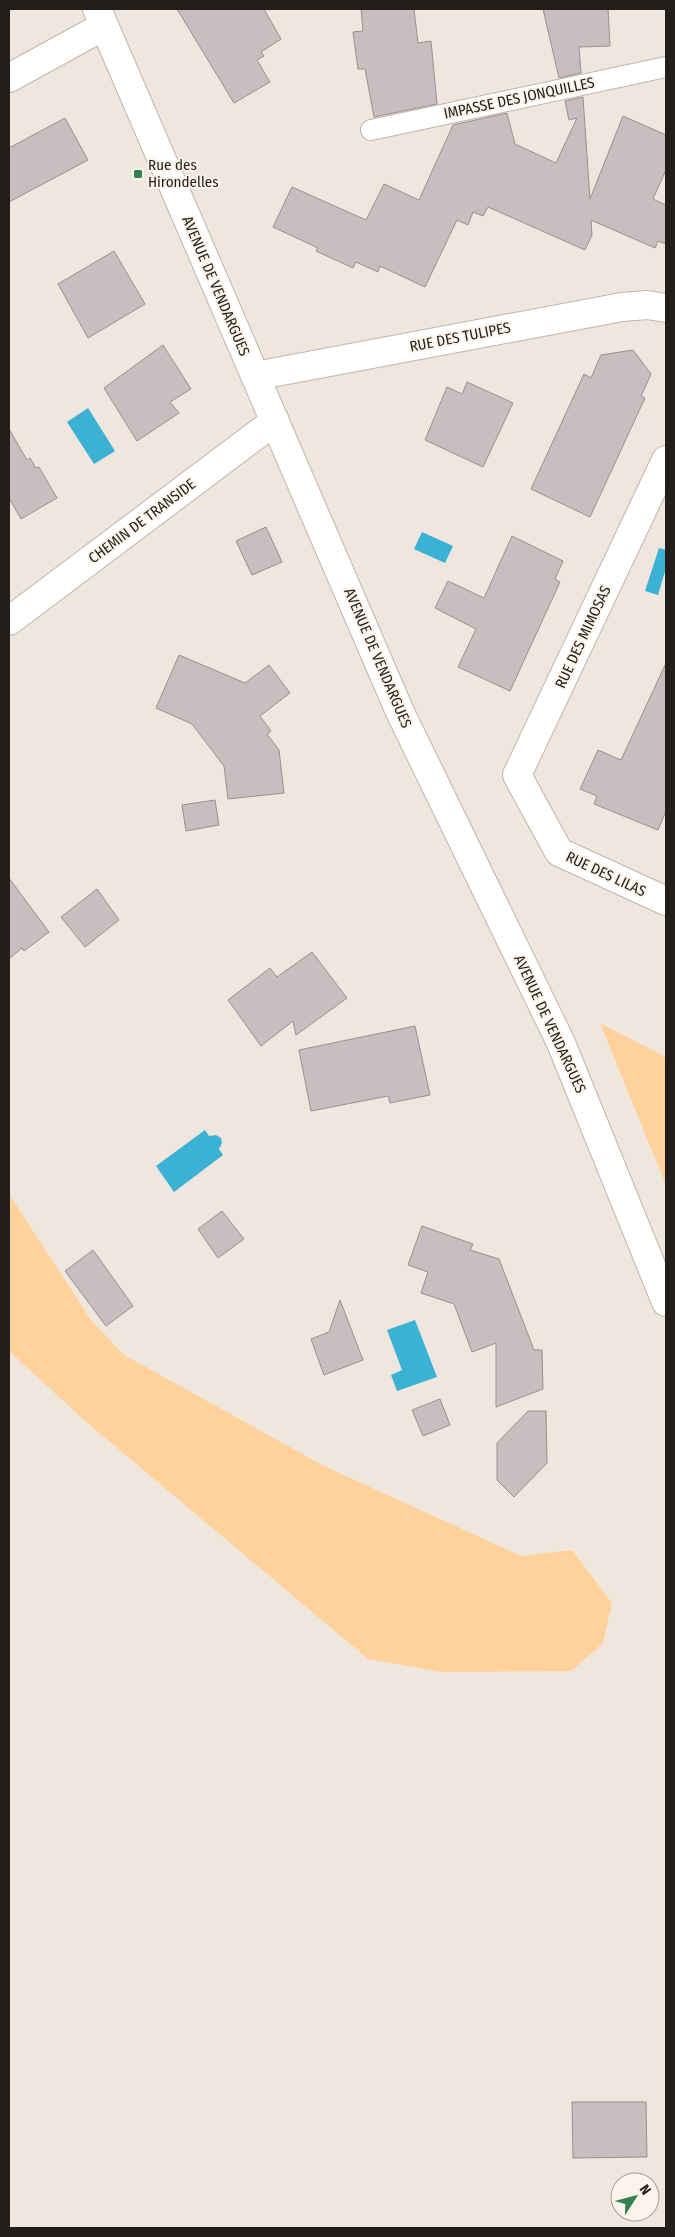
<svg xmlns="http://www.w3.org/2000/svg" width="675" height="2237" font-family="'Fira Sans Condensed',sans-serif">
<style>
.green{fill:#ffd29c}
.water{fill:#3bb1d6}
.building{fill:#cabdc0;stroke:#9b8e91}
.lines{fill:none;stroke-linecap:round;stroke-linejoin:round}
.service-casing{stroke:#beb6ac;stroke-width:22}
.minor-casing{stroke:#beb6ac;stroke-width:30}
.tertiary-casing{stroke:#beb6ac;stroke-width:30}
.service{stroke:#fff;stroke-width:20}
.minor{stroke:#fff;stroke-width:28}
.tertiary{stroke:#fff;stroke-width:28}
.poi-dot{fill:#328252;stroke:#fcf4ea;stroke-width:2}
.labels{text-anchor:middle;stroke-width:4;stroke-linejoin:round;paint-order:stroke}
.street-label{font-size:15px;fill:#211e1b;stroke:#fcf4ea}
.poi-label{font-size:15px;fill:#211e1b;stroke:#fcf4ea;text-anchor:start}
</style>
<rect width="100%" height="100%" fill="#efe6dd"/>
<!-- green -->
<path class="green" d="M 600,1023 L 666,1057 L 666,1185 Z
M 9,1194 L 91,1320 L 124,1355 L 324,1466 L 521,1556 L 572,1550 L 612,1603 L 603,1643 L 571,1671 L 442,1672 L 368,1659 L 84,1420 L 9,1351 Z"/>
<!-- water -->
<path class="water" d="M 88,408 L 115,451 L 94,464 L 67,422 Z
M 422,532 L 453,546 L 445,563 L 414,549 Z
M 659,548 L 666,550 L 666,568 L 658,595 L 645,591 Z
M 205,1130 L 209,1136 L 216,1135 L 221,1138 L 222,1143 L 219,1149 L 223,1155 L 174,1192 L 156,1166 Z
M 415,1320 L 437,1377 L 397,1391 L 391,1375 L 402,1370 L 387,1330 Z"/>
<!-- building -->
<path class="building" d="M 177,9 L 264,9 L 281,39 L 261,52 L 264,56 L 257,60 L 270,82 L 234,103 Z
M 361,9 L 414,9 L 418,43 L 431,41 L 437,104 L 374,117 L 365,69 L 358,69 L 353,32 L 363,31 Z
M 543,9 L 608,9 L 610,46 L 579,47 L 581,73 L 559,78 Z
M 583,97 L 590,199 L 623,116 L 666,135 L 666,170 L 653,199 L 666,205 L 666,244 L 658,241 L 655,248 L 591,220 L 592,235 L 585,250 L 488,207 L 483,216 L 473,212 L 468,225 L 457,220 L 425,287 L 380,266 L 378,272 L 356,262 L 353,268 L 316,251 L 318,248 L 273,227 L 292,187 L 366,220 L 384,184 L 419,200 L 453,125 L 507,113 L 515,144 L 556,163 L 577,118 L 569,120 L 565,101 Z
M 65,118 L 88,160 L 9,202 L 9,148 Z
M 114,251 L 145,304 L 88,338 L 58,284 Z
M 163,345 L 191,389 L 170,402 L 179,413 L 137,441 L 104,388 Z
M 633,350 L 651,374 L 641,396 L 645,398 L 590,517 L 531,489 L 584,374 L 591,378 L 601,355 Z
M 467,382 L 513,403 L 483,467 L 425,440 L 447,387 L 462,394 Z
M 9,429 L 27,460 L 30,458 L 36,468 L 39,467 L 57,498 L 21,519 L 9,498 Z
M 266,527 L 282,562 L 252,575 L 236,541 Z
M 512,536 L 563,561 L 555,579 L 560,582 L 510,691 L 458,667 L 476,629 L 435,608 L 448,581 L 484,598 Z
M 179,655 L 245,683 L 269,665 L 290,693 L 260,716 L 271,731 L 267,734 L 279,750 L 284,793 L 228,799 L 224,766 L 192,724 L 156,708 Z
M 666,663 L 666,811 L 658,830 L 594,804 L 597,796 L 580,789 L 598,750 L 621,760 Z
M 215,800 L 219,825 L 186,831 L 182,805 Z
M 9,878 L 49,932 L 24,951 L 22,948 L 9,959 Z
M 97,889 L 119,920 L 85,947 L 61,917 Z
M 312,952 L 347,998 L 296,1035 L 293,1021 L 261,1046 L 228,1000 L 270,968 L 277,977 Z
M 415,1026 L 430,1095 L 390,1103 L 388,1096 L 311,1111 L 299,1050 Z
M 222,1211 L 244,1239 L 218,1258 L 198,1229 Z
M 422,1226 L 473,1244 L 470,1250 L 499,1259 L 534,1350 L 542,1350 L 543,1389 L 496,1407 L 496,1343 L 472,1352 L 454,1304 L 421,1293 L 428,1272 L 408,1265 Z
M 93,1250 L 133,1306 L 106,1326 L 65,1271 Z
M 340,1300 L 363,1360 L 324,1375 L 311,1339 L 329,1332 Z
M 440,1399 L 450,1425 L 423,1436 L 412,1410 Z
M 528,1411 L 546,1411 L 547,1463 L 514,1497 L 497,1480 L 497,1443 Z
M 572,2102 L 646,2102 L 647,2157 L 573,2158 Z"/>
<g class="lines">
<defs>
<path id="service" d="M 371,130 L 666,67"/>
<path id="minor" d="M 9,78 L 104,26
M 255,376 L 622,307 L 647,305 L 666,308
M 666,460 L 517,775 L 559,852 L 666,901
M 9,621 L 275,421"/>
<path id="tertiary" d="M 97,9 L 400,712 L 561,1043 L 666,1302"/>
</defs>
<!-- service casing -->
<use href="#service" class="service-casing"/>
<!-- minor casing -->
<use href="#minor" class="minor-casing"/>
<!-- tertiary casing -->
<use href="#tertiary" class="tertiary-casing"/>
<!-- service -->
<use href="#service" class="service"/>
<!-- minor -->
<use href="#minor" class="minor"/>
<!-- tertiary -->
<use href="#tertiary" class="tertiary"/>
</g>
<!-- markers -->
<rect class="poi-dot" x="133" y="169" width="10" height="10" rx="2.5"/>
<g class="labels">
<!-- street labels -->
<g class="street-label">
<text transform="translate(519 98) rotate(-12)" y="5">IMPASSE DES JONQUILLES</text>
<text transform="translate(216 286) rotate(67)" y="5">AVENUE DE VENDARGUES</text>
<text transform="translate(460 337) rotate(-11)" y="5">RUE DES TULIPES</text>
<text transform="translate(142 521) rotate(-37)" y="5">CHEMIN DE TRANSIDE</text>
<text transform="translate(583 637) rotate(-65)" y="5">RUE DES MIMOSAS</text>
<text transform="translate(378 658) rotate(67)" y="5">AVENUE DE VENDARGUES</text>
<text transform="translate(606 874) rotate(25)" y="5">RUE DES LILAS</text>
<text transform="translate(550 1024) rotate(65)" y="5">AVENUE DE VENDARGUES</text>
</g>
<!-- poi labels -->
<g class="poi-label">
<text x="148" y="170">Rue des<tspan x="148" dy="17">Hirondelles</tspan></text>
</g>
</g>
<!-- border -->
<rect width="675" height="2237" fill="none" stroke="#211e1b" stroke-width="20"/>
<!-- north arrow -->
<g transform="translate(635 2197) rotate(54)"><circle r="24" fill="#fcf4ea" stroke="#a49e97"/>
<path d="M0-4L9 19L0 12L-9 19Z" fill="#328252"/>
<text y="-8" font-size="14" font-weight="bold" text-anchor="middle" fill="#211e1b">N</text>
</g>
</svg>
